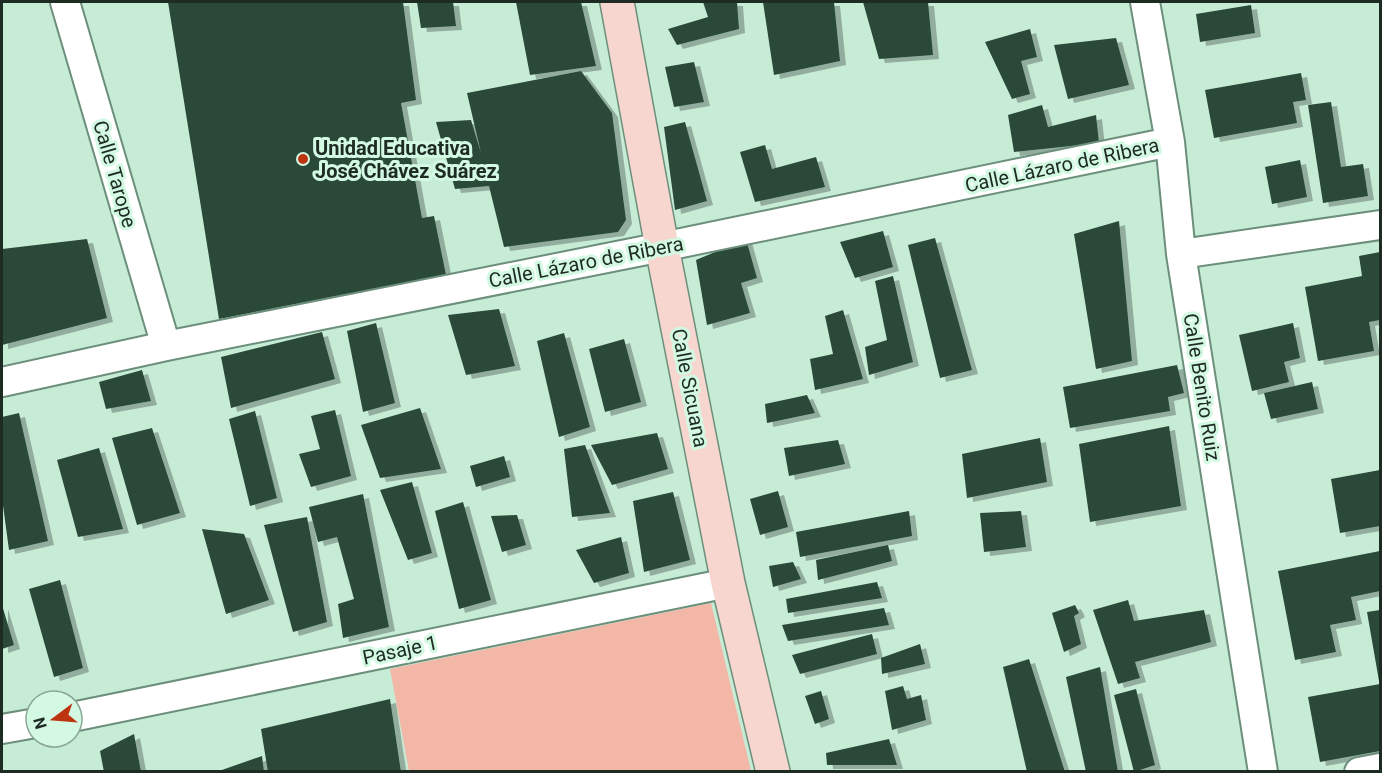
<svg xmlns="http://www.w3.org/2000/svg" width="1382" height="773" font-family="Roboto,sans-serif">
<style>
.green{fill:#f3b7a8}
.building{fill:#2a4a39;filter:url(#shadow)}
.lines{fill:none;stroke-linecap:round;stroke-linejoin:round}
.street-casing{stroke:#6c8f7b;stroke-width:32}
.secondary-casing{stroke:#6c8f7b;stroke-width:36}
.street{stroke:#fff;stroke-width:28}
.secondary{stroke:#f6d6ce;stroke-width:33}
.poi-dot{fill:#be3410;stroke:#d4f9e3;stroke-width:2}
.labels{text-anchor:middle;stroke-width:6;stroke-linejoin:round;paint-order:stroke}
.poi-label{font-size:20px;font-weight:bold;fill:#1d2b23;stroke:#d4f9e3;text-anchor:start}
.street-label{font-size:20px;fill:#1d2b23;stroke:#d4f9e3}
</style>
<defs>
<filter id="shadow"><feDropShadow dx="6" dy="4" stdDeviation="0" flood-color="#0004"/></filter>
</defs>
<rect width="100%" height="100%" fill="#c7ecd6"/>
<!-- green -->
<path class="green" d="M 711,603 L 751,771 L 409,771 L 390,669 Z"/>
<!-- building -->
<path class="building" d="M 168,2 L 403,2 L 416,100 L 401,103 L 422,218 L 434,216 L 446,275 L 219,319 Z
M 417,2 L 453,2 L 456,26 L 421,28 Z
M 516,2 L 581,2 L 596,66 L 530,75 Z
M 703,2 L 737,2 L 739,29 L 677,45 L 668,29 L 708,17 Z
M 763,2 L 834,2 L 840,61 L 774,75 Z
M 863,2 L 928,2 L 933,55 L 879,59 Z
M 1251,5 L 1255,33 L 1200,42 L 1196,14 Z
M 1030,29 L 1037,57 L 1021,61 L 1030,94 L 1012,99 L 985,42 Z
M 1116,38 L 1129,85 L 1068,99 L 1054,45 Z
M 694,62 L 704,102 L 674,107 L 665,67 Z
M 581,71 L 612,113 L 626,220 L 618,232 L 504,247 L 489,186 L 455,189 L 436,122 L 471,120 L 481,153 L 467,93 Z
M 1301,73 L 1306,100 L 1293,102 L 1297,123 L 1214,138 L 1205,90 Z
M 1331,102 L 1341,167 L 1363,164 L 1368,196 L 1323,203 L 1308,105 Z
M 1042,105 L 1048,127 L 1096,115 L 1099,143 L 1014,152 L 1008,115 Z
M 685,122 L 707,201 L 675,210 L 664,127 Z
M 765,145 L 772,169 L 816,157 L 825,187 L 755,202 L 740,152 Z
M 1300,160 L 1307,197 L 1272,204 L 1265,167 Z
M 1119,221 L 1132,361 L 1096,369 L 1074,234 Z
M 883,231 L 893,267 L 855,278 L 840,242 Z
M 935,238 L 972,370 L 940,378 L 908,245 Z
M 87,239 L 107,318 L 2,345 L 2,249 Z
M 746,239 L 757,278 L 741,283 L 750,313 L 707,325 L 696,260 Z
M 1380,252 L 1380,320 L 1369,322 L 1374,351 L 1318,361 L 1305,287 L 1362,276 L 1359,256 Z
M 893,276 L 913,362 L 869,375 L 865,347 L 887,340 L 875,281 Z
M 499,309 L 515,366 L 466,375 L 448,315 Z
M 843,310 L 863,379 L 815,390 L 810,359 L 833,354 L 825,316 Z
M 376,323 L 395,403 L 363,412 L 347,331 Z
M 1293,323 L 1300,358 L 1284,362 L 1289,382 L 1252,391 L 1239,335 Z
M 322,332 L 335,379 L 231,408 L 221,357 Z
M 564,333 L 590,427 L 559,437 L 537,341 Z
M 624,339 L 641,402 L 605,412 L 589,349 Z
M 1177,365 L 1184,393 L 1168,397 L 1170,411 L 1070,428 L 1063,387 Z
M 142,370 L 151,401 L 106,409 L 99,382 Z
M 1312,382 L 1318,409 L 1271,419 L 1264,393 Z
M 807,395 L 815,413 L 767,423 L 765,404 Z
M 420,408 L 441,469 L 380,478 L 361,425 Z
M 335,410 L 351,476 L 311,487 L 299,454 L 320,449 L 311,416 Z
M 255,411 L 277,498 L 250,506 L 229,419 Z
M 19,413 L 48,541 L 9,550 L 2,498 L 2,417 Z
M 1169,426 L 1181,506 L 1090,522 L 1079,444 Z
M 152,428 L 180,513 L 137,525 L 112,438 Z
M 657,433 L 668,469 L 612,485 L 591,445 Z
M 1040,438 L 1047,482 L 967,498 L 962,454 Z
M 838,440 L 845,464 L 789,476 L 784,448 Z
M 585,445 L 610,513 L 572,517 L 564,449 Z
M 99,448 L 123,529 L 78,537 L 57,460 Z
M 504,456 L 510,477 L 476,487 L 470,466 Z
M 1380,470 L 1380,526 L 1340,533 L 1331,479 Z
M 412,482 L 432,553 L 408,560 L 380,490 Z
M 778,491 L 788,527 L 760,535 L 750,499 Z
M 673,492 L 690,560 L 644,572 L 633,501 Z
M 363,494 L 389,627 L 343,638 L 338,604 L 354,599 L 337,537 L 318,542 L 309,507 Z
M 463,502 L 491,600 L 459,609 L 435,511 Z
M 909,511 L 912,536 L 800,557 L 796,532 Z
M 1021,511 L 1026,547 L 984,552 L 980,513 Z
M 517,515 L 526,545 L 502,552 L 491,516 Z
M 307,517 L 327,622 L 293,632 L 264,525 Z
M 202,529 L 244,534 L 269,600 L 226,614 Z
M 621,537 L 629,573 L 594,583 L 576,550 Z
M 888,545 L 892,561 L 818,580 L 816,560 Z
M 1380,551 L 1380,591 L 1351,597 L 1356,620 L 1330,625 L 1336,652 L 1295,660 L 1278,571 Z
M 793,562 L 801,579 L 773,587 L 769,566 Z
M 60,580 L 83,668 L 54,677 L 29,589 Z
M 877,582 L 882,598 L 788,613 L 786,599 Z
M 1128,600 L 1134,621 L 1204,610 L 1211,642 L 1135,662 L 1140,678 L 1118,684 L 1093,610 Z
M 2,605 L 14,645 L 2,649 Z
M 1075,605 L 1079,613 L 1074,616 L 1081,644 L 1064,652 L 1052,613 Z
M 884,608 L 889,625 L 788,641 L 782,625 Z
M 1380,610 L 1380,681 L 1379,681 L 1367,612 Z
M 872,634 L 877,654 L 800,674 L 792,655 Z
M 920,644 L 925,664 L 882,674 L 881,658 Z
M 1029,659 L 1065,772 L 1027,772 L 1003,667 Z
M 1100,667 L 1118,772 L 1086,772 L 1066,677 Z
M 1380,684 L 1380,751 L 1320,762 L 1308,697 Z
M 903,686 L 907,699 L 921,695 L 926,720 L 892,730 L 885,691 Z
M 1136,689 L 1155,765 L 1134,772 L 1114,695 Z
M 821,691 L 829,719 L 815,724 L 805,696 Z
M 390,699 L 401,772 L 268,772 L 261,729 Z
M 134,734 L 141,772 L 104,772 L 100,751 Z
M 889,739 L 897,765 L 827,765 L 826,753 Z
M 262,756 L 264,772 L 219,772 L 219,771 Z"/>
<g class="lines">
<defs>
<path id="street" d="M 65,2 L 166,346
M 1145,2 L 1170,142 L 1181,254 L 1263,772
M 1181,254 L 1380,225
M 2,382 L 166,346 L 662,247 L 1170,142
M 72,717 L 728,583
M 2,729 L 36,723
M 1359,772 L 1380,768"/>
<path id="secondary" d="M 617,2 L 662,247 L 728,583 L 773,772"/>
</defs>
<!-- street casing -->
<use href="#street" class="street-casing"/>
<!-- secondary casing -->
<use href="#secondary" class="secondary-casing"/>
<!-- street -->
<use href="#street" class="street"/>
<!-- secondary -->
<use href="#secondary" class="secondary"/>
</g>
<!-- markers -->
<circle class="poi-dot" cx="303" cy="159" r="6"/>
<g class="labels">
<!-- poi labels -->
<g class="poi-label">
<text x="315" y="155">Unidad Educativa<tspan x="315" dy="23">José Chávez Suárez</tspan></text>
</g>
<!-- street labels -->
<g class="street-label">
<text transform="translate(1062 165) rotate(-12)" y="7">Calle Lázaro de Ribera</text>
<text transform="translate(115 174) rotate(74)" y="7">Calle Tarope</text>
<text transform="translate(586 262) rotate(-11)" y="7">Calle Lázaro de Ribera</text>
<text transform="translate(1202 387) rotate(81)" y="7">Calle Benito Ruiz</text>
<text transform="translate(690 388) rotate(79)" y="7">Calle Sicuana</text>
<text transform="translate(400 650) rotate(-12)" y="7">Pasaje 1</text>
</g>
</g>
<!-- border -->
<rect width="1382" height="773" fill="none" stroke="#1d2b23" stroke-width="6"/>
<!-- north arrow -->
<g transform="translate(54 719) rotate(254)"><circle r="28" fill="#d4f9e3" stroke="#8ba796" stroke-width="1.5"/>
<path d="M0-4.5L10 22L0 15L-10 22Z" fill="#be3410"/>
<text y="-9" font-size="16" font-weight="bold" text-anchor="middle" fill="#1d2b23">N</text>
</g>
</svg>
